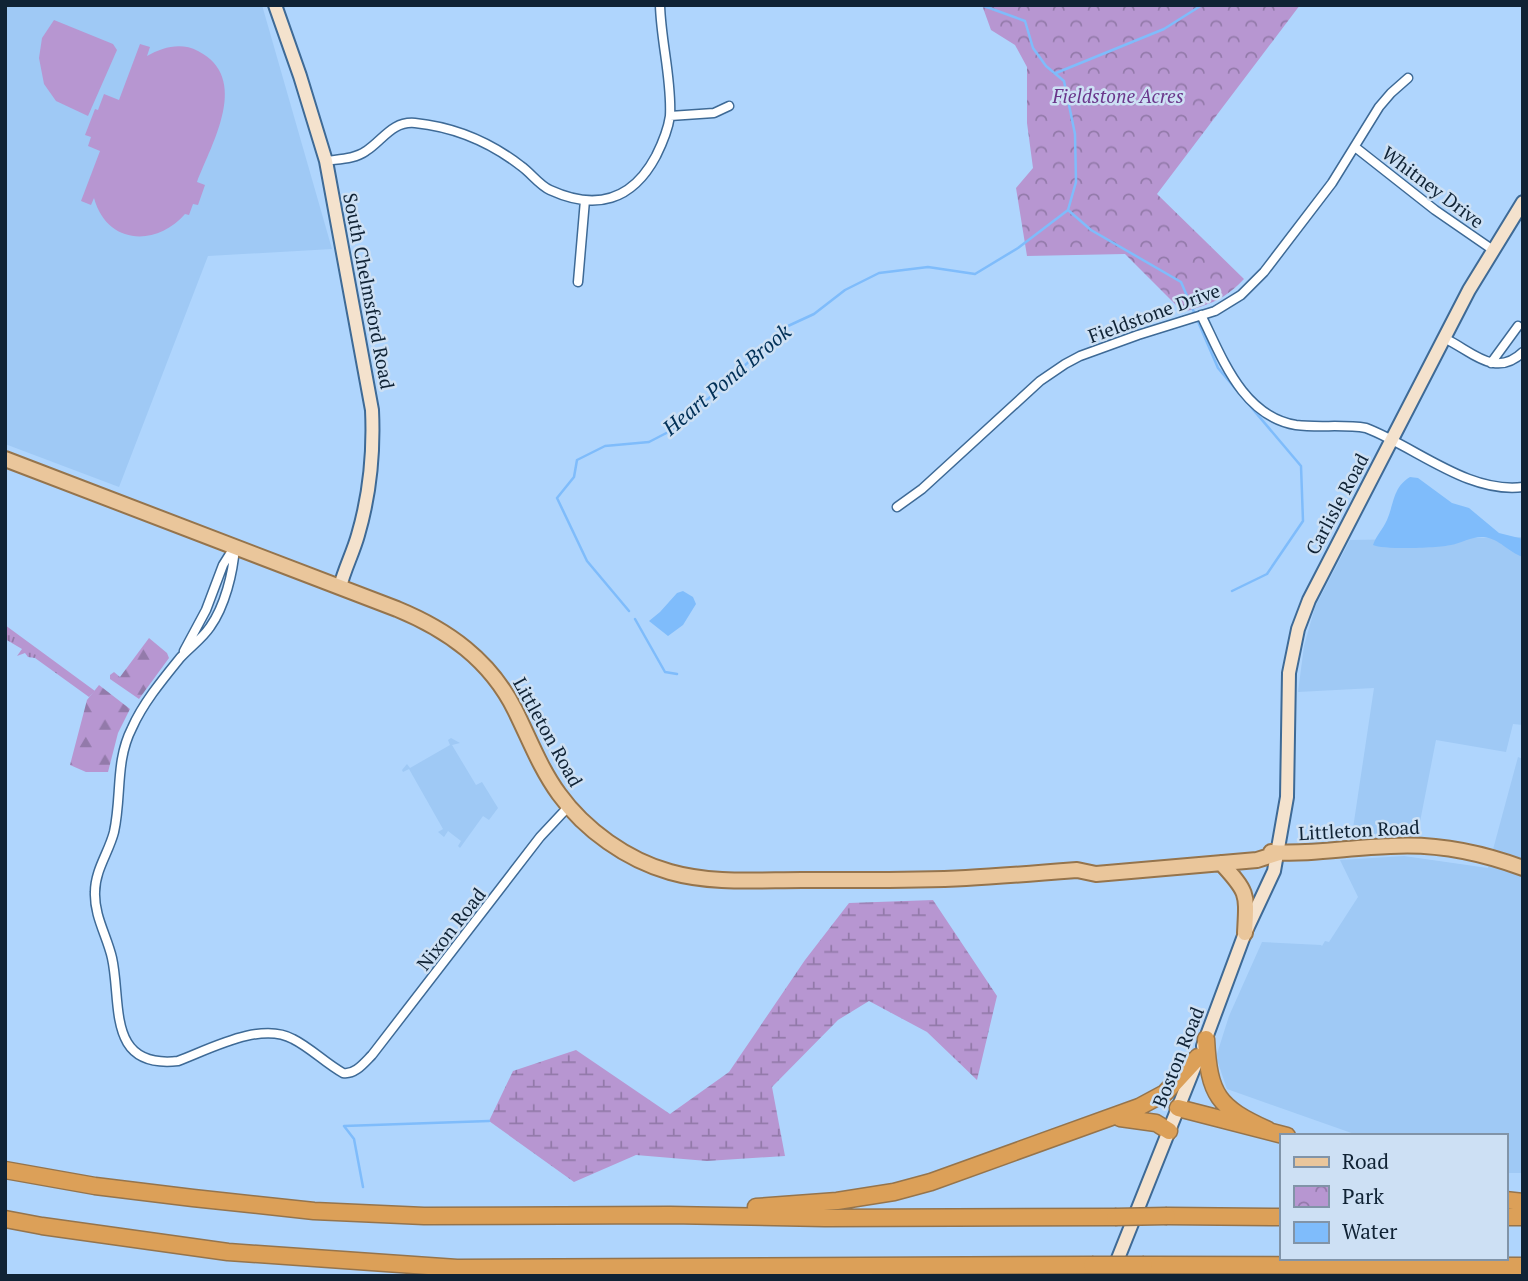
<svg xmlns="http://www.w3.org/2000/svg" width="1528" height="1281" font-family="'PT Serif',serif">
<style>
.built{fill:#9fc9f5}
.grass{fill:url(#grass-tufts)}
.forest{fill:url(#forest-firs)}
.wetland{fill:url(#wetland-marsh)}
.park{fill:url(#park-crowns)}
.pitch{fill:#b796d1}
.water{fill:#7fbcfb}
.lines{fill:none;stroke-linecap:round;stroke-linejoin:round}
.stream{stroke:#7fbcfb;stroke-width:2.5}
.street-casing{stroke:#3e6a96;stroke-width:11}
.secondary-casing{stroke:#3e6a96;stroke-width:16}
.primary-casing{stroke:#95744c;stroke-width:18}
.highway-casing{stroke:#95744c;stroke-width:19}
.street{stroke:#fff;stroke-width:8}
.secondary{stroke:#f4e2cd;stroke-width:12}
.primary{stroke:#eac69b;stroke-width:14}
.highway{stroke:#dca058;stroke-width:16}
.highway-bridge-casing{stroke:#95744c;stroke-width:19;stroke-linecap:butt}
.highway-bridge{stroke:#dca058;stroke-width:16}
.labels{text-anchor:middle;stroke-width:5;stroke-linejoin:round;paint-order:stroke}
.park-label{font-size:19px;font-style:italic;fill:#6a368b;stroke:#cde0f4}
.street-label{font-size:19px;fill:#102335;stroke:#cde0f4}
.water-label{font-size:21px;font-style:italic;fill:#013057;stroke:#cde0f4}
</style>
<defs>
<pattern id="grass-tufts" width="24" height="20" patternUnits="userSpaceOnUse" patternTransform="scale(1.75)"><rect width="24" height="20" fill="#b796d1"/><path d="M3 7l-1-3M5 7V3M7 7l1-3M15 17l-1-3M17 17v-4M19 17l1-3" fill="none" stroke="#937aaa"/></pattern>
<pattern id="forest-firs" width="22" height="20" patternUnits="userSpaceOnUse" patternTransform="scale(1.75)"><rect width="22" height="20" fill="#b796d1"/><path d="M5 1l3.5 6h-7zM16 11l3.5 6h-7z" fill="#937aaa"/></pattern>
<pattern id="wetland-marsh" width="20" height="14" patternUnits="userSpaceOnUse" patternTransform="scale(1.75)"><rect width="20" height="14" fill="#b796d1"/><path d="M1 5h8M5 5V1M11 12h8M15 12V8" fill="none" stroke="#937aaa"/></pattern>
<pattern id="park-crowns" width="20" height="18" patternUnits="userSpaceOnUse" patternTransform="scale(1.75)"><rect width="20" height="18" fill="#b796d1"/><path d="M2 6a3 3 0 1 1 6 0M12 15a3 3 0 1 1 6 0" fill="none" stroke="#937aaa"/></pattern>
</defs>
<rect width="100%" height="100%" fill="#afd5fd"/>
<!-- built -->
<path class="built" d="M 5,5 L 262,5 L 332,249 L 208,256 L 119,487 L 5,444 Z
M 1523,537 L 1523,725 L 1513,724 L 1506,752 L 1436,740 L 1418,832 L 1352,835 L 1374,688 L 1298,692 L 1304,646 L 1315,607 L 1350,540 Z
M 451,738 L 460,743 L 452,745 L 476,785 L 482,782 L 498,808 L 489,820 L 483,816 L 460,848 L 458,846 L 461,841 L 448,831 L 444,837 L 438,832 L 443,829 L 409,769 L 403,772 L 402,770 L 407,764 L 410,768 L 450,745 L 448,740 Z
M 1518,757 L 1523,759 L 1523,1173 L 1505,1173 L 1505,1136 L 1360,1136 L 1227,1089 L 1216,1057 L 1229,1016 L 1262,942 L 1321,945 L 1322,946 L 1325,941 L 1329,942 L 1358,897 L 1340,860 L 1404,856 L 1488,868 Z"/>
<!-- grass -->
<path class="grass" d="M 5,625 L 95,691 L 89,697 L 35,658 L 28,657 L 25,653 L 17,656 L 22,649 L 5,639 Z"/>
<!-- forest -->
<path class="forest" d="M 149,638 L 167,653 L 169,658 L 139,699 L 110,679 L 110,675 L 114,672 L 120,677 Z
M 99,685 L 130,709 L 118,733 L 108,772 L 86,772 L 70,765 L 87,700 Z"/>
<!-- wetland -->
<path class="wetland" d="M 933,900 L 997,996 L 977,1080 L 927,1032 L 869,1001 L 838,1020 L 772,1087 L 785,1156 L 707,1161 L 636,1155 L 574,1182 L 489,1121 L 513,1071 L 576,1050 L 670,1114 L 729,1072 L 805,960 L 849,903 Z"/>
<!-- park -->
<path class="park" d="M 982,5 L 1300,5 L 1157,194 L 1244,279 C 1226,299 1208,305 1183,312 L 1125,254 L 1027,256 L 1016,188 L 1033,168 L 1027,123 L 1027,67 L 1015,45 L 991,30 Z"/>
<!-- pitch -->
<path class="pitch" d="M 54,20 L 113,44 L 117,50 L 88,116 L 56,101 L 44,84 L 39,58 L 42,38 Z
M 140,44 L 150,47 L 147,56 C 163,47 181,42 198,51 C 251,78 212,143 197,182 L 205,185 L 198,205 L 193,204 L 189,215 L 185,214 C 156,247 107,245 94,198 L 91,205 L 81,201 L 100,151 L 88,146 L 91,137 L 85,135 L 95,109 L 98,110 L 104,94 L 119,100 Z"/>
<!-- water -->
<path class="water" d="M 1410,477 L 1418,478 L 1452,503 L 1469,508 L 1499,533 L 1523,539 L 1523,557 C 1508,552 1500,539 1484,537 C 1473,536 1461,543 1451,545 C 1438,548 1384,550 1373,545 C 1376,536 1383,529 1387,520 C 1394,504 1393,487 1410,477 Z
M 683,591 L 693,597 L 696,604 L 683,625 L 668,636 L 649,621 L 660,612 L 677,593 Z"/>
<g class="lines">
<!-- stream -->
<path class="stream" d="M 1056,73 L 1164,29 L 1202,5
M 1068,210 L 1091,230 L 1181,282 L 1218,368 L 1301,466 L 1303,521 L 1267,574 L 1232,591
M 629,611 L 587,561 L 557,498 L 574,477 L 577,460 L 605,446 L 649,442 L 676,428 L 788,326 L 814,314 L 845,290 L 879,273 L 928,267 L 975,274 L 1018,248 L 1068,210 L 1076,182 L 1075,134 L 1064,81 L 1046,66 L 1033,48 L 1025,21 L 981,5
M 635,619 L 665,672 L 677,674
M 363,1187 L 354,1139 L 344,1126 L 489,1121"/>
<defs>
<path id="street" d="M 670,116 L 714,113 L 729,106
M 1355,147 L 1435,210 L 1493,250
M 326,161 C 339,159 355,159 366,151 C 383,140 392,121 415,123 C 454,127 490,142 521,166 C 531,173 539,185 550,190 C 596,211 632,201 656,156 C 662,144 668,130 670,116 C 672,80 661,42 660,5
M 578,282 L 585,200
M 1201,315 C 1222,357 1242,416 1296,425 C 1319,428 1343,424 1366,428 C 1416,447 1468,494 1523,487
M 1444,338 C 1472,351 1495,379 1523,352
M 1491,363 L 1518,326
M 897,507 L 922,489 L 1040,381 L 1065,364 L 1080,356 L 1138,335 L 1215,311 L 1241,295 L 1264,272 L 1332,183 L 1379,107 L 1391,93 L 1408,78
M 235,547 C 233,573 225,606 210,627 C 202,639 190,647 180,658 C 163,679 143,703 132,728 C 115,761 122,796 114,832 C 109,852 95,870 95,892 C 94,916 107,936 112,958 C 122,1003 106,1069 178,1061 C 210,1049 261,1021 293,1039 C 311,1048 325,1063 343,1073 C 355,1075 364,1063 372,1055 L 540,837 L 569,806
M 184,651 L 206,610 L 223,565 L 233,549"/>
<path id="secondary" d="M 275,5 L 300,76 L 326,161 L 372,410 C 374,453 370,494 358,535 C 353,553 344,570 340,587
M 1203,1046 L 1245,933 L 1274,871 L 1287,797 L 1289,673 L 1298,629 L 1309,600 L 1469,290 L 1523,202
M 1111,1276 L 1196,1063"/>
<path id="primary" d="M 5,459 L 397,609 C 448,630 490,660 515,710 C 529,738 540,768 559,794 C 585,830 627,860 670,872 C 712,884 758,880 802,880 C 856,880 911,881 966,878 C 1003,876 1040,873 1077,870 L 1096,874 L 1257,860 L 1279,853
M 1271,852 C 1311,855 1350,847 1390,846 C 1436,843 1480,852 1523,868
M 1221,863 C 1249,893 1247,894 1245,933"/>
<path id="highway" d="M 1206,1039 C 1209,1096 1218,1107 1268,1130
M 1178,1108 L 1287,1136
M 1120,1118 L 1156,1123 L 1169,1131
M 5,1170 L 95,1186 L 193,1198 L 314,1211 L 424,1216 L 670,1215 L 825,1218 L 1115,1217
M 1505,1200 L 1523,1202
M 756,1207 L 837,1201 L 894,1192 L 931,1182 L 1139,1107 L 1165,1093 L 1198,1057
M 1167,1216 L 1281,1217
M 1505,1217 L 1523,1217
M 5,1219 L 42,1226 L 228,1252 L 457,1268 L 1092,1265
M 1144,1265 L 1523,1266"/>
</defs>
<!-- street casing -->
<use href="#street" class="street-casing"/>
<!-- secondary casing -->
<use href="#secondary" class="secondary-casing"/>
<!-- primary casing -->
<use href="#primary" class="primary-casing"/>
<!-- highway casing -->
<use href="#highway" class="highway-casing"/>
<!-- street -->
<use href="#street" class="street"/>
<!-- secondary -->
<use href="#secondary" class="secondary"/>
<!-- primary -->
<use href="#primary" class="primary"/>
<!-- highway -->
<use href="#highway" class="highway"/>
<defs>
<path id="highway-bridge" d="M 1115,1217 L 1167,1216
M 1092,1265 L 1144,1265"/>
</defs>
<!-- highway-bridge casing -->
<use href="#highway-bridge" class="highway-bridge-casing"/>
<!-- highway-bridge -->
<use href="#highway-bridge" class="highway-bridge"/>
</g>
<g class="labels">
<!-- park labels -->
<g class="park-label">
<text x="1118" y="103">Fieldstone Acres</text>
</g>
<!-- street labels -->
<g class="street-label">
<text transform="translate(1433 187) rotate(37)" y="7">Whitney Drive</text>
<text transform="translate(369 291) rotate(79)" y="7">South Chelmsford Road</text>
<text transform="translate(1154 313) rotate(-20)" y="7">Fieldstone Drive</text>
<text transform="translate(1337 504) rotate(-62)" y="7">Carlisle Road</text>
<text transform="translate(548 732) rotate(61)" y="7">Littleton Road</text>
<text transform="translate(1359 830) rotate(-3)" y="7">Littleton Road</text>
<text transform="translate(451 929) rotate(-52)" y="7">Nixon Road</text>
<text transform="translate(1178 1057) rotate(-68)" y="7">Boston Road</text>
</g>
<!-- water labels -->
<g class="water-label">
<text transform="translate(727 380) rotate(-40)" y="7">Heart Pond Brook</text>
</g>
</g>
<!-- border -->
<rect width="1528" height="1281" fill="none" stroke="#102335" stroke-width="14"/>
<!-- legend -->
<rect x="1280" y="1134" width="228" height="126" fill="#cde0f4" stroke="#8194a8" stroke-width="2"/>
<rect x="1294" y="1157" width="35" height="10" fill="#eac69b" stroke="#8194a8" stroke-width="2"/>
<text x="1342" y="1169" font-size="21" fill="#102335">Road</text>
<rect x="1294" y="1186" width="35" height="21" fill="url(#park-crowns)" stroke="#8194a8" stroke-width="2"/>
<text x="1342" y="1204" font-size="21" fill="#102335">Park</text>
<rect x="1294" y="1222" width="35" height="21" fill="#7fbcfb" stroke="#8194a8" stroke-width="2"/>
<text x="1342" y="1239" font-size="21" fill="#102335">Water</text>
</svg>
